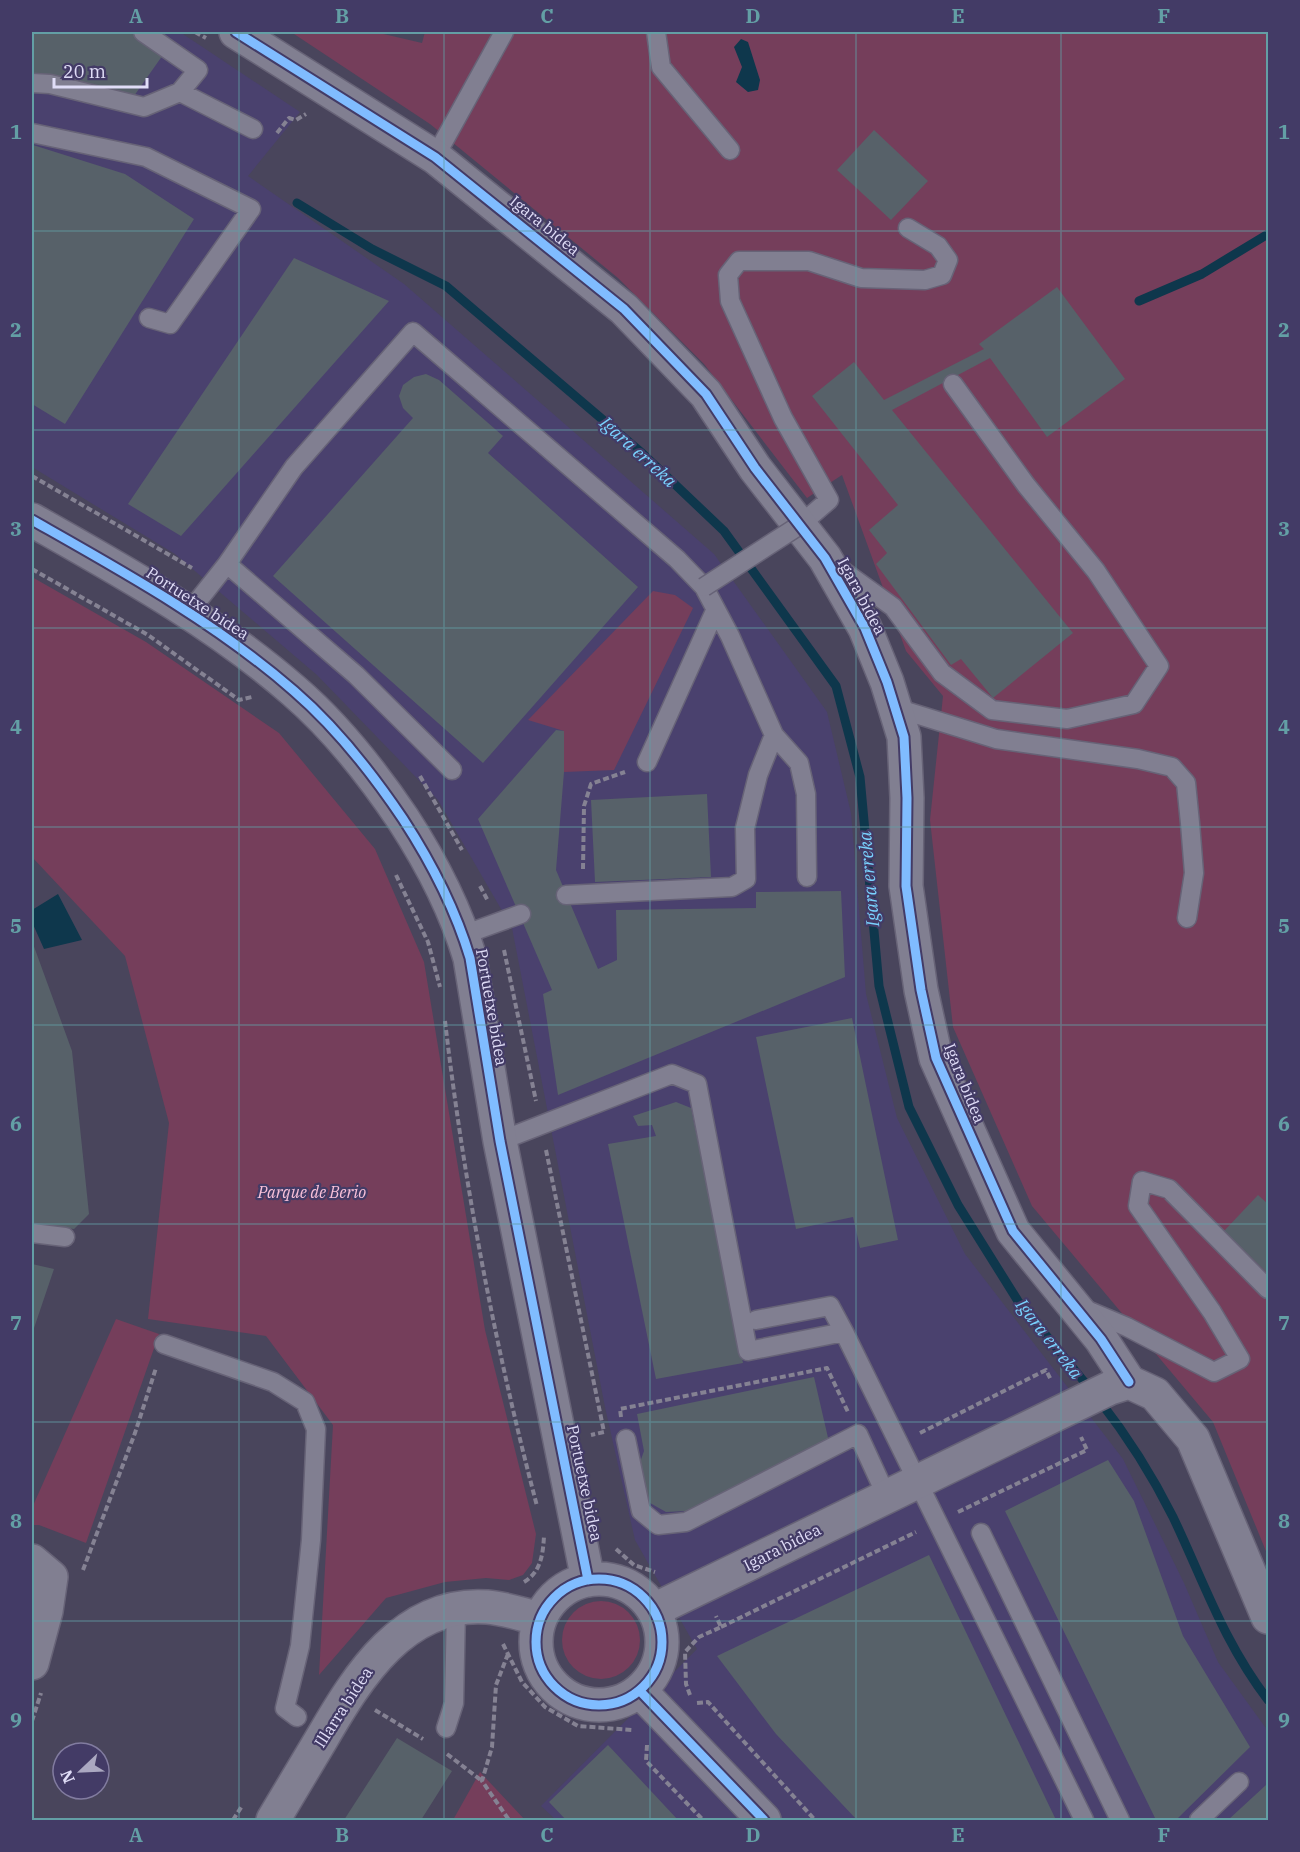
<svg xmlns="http://www.w3.org/2000/svg" width="1300" height="1852" font-family="'IBM Plex Serif',serif">
<style>
.built{fill:#4a416e}
.green{fill:#753e5b}
.water{fill:#0e374c}
.lines{fill:none;stroke-linecap:round;stroke-linejoin:round}
.stream{stroke:#0e374c;stroke-width:9}
.building{fill:#576169}
.lane-casing{stroke:#676377;stroke-width:21}
.street-casing{stroke:#676377;stroke-width:36}
.path{stroke:#858293;stroke-width:4;stroke-dasharray:6 3;stroke-linecap:butt}
.lane{stroke:#817f91;stroke-width:18}
.street{stroke:#817f91;stroke-width:33}
.lane-bridge-casing{stroke:#676377;stroke-width:21;stroke-linecap:butt}
.lane-bridge{stroke:#817f91;stroke-width:18}
.cycleway-casing{stroke:#433b66;stroke-width:13}
.cycleway{stroke:#80bcff;stroke-width:9}
.grid{fill:none;stroke:#639fa5;stroke-width:1.5;stroke-opacity:0.55}
.labels{text-anchor:middle;stroke-width:4.5;stroke-linejoin:round;paint-order:stroke}
.street-label{font-size:16px;fill:#e0ddf7;stroke:#433b66}
.park-label{font-size:16px;font-style:italic;fill:#f9c1d9;stroke:#433b66}
.water-label{font-size:18px;font-style:italic;fill:#79d2fe;stroke:#433b66}
.neatline{fill:none;stroke:#639fa5;stroke-width:2}
.grid-label{font-size:20px;text-anchor:middle;font-weight:bold;fill:#639fa5}
</style>
<rect width="100%" height="100%" fill="#49455c"/>
<!-- built -->
<path class="built" d="M 32,32 L 180,32 L 300,112 L 248,176 L 404,284 L 714,554 L 827,712 L 851,813 L 866,994 L 897,1118 L 965,1254 L 1123,1459 L 1184,1583 L 1218,1662 L 1268,1731 L 1268,1820 L 556,1820 L 541,1806 L 697,1649 L 635,1540 L 605,1407 L 512,928 L 438,800 L 317,675 L 175,554 L 32,467 Z"/>
<!-- green -->
<path class="green" d="M 291,32 L 375,32 L 422,43 L 425,32 L 1268,32 L 1268,1556 L 1213,1422 L 1032,1206 L 953,1027 L 930,820 L 943,696 L 906,651 L 842,475 L 807,498 L 704,364 L 618,278 L 430,124 Z
M 32,577 L 146,642 L 279,733 L 375,849 L 424,962 L 485,1330 L 536,1534 L 532,1563 L 523,1575 L 509,1580 L 486,1578 L 445,1582 L 386,1598 L 319,1675 L 333,1425 L 266,1336 L 148,1319 L 169,1123 L 125,956 L 32,857 Z
M 653,591 L 675,595 L 693,608 L 614,770 L 564,772 L 564,731 L 528,720 Z
M 116,1319 L 159,1334 L 86,1543 L 39,1525 L 32,1525 L 32,1508 Z
M562 1640a39 39 0 1 1 78 0a39 39 0 1 1-78 0Z
M 480,1772 L 525,1820 L 453,1820 Z"/>
<!-- water -->
<path class="water" d="M 741,39 L 748,42 L 760,80 L 758,90 L 748,92 L 736,82 L 742,67 L 734,47 Z
M 58,894 L 82,940 L 44,949 L 32,922 L 32,910 Z"/>
<g class="lines">
<!-- stream -->
<path class="stream" d="M 297,203 L 372,249 L 446,286 L 643,454 L 724,531 L 836,686 L 860,777 L 879,986 L 909,1107 L 958,1205 L 1018,1301 L 1091,1390
M 1139,301 L 1202,274 L 1268,234
M 1099,1400 C 1128,1437 1152,1475 1173,1517 C 1204,1582 1223,1641 1268,1700"/>
</g>
<!-- building -->
<path class="building" d="M 32,32 L 135,32 L 165,52 L 134,96 L 32,75 Z
M 874,130 L 928,181 L 891,220 L 837,170 Z
M 33,145 L 125,174 L 194,219 L 65,424 L 32,404 Z
M 294,258 L 389,301 L 181,536 L 128,504 Z
M 1057,287 L 1125,379 L 1047,437 L 990,358 L 892,410 L 1073,633 L 993,698 L 961,659 L 951,665 L 876,564 L 887,553 L 869,530 L 898,505 L 812,396 L 854,362 L 884,400 L 984,349 L 979,344 Z
M 426,374 L 439,380 L 503,436 L 488,453 L 638,587 L 483,763 L 273,576 L 413,418 L 403,408 L 399,396 L 403,385 L 414,377 Z
M 556,730 L 564,731 L 564,772 L 556,870 L 598,969 L 617,960 L 616,910 L 756,908 L 756,892 L 841,891 L 845,977 L 558,1095 L 543,994 L 552,990 L 478,819 Z
M 707,794 L 711,877 L 595,882 L 591,800 Z
M 32,941 L 72,1051 L 89,1214 L 74,1229 L 32,1225 Z
M 852,1018 L 898,1240 L 860,1248 L 853,1217 L 796,1229 L 756,1037 Z
M 676,1102 L 691,1108 L 743,1363 L 656,1379 L 608,1144 L 656,1136 L 652,1125 L 638,1126 L 633,1116 Z
M 1258,1195 L 1268,1204 L 1268,1274 L 1224,1231 Z
M 32,1264 L 54,1269 L 32,1334 Z
M 814,1377 L 829,1442 L 686,1511 L 666,1512 L 650,1503 L 641,1488 L 638,1468 L 644,1451 L 637,1414 Z
M 1108,1460 L 1134,1501 L 1183,1636 L 1250,1747 L 1176,1820 L 1156,1820 L 1005,1511 Z
M 929,1555 L 1056,1820 L 857,1820 L 776,1734 L 717,1656 Z
M 397,1738 L 452,1771 L 421,1820 L 344,1820 Z
M 608,1745 L 678,1820 L 566,1820 L 549,1802 Z
M 1266,1785 L 1268,1788 L 1268,1820 L 1228,1820 Z"/>
<g class="lines">
<defs>
<path id="lane" d="M 143,32 L 198,70 L 180,92
M 656,32 L 661,67 L 730,150
M 32,83 L 50,84 L 144,107 L 180,92 L 253,129
M 32,133 L 146,157 L 251,209 L 170,324 L 149,318
M 435,157 L 504,32
M 800,525 L 829,500 L 783,418 L 730,301 L 728,275 L 739,261 L 809,261 L 861,278 L 925,280 L 942,275 L 948,260 L 938,246 L 908,228
M 839,568 L 893,607 L 942,673 L 992,710 L 1067,719 L 1134,704 L 1159,666 L 1096,571 L 1026,485 L 953,384
M 189,612 L 227,564
M 896,708 L 996,739 L 1138,759 L 1172,767 L 1186,783 L 1190,823 L 1194,873 L 1187,918
M 774,735 L 799,763 L 806,794 L 807,877
M 647,762 L 715,611
M 452,770 L 356,675 L 227,564 L 294,467 L 413,332 L 677,559 L 704,587 L 730,636 L 774,735 L 758,775 L 745,828 L 746,879 L 732,887 L 566,895
M 463,935 L 521,914
M 500,1141 L 672,1074 L 697,1084 L 748,1351 L 844,1332 L 1084,1820
M 32,1233 L 65,1237
M 1082,1308 L 1127,1327 L 1214,1372 L 1240,1359 L 1212,1312 L 1138,1206 L 1142,1181 L 1169,1189 L 1268,1289
M 756,1320 L 830,1306 L 844,1332
M 164,1344 L 273,1382 L 305,1402 L 316,1429 L 311,1540 L 300,1646 L 285,1708 L 297,1717
M 626,1439 L 641,1511 L 658,1525 L 686,1522 L 858,1434 L 886,1495
M 981,1533 L 1120,1820
M 446,1728 L 454,1703 L 456,1609
M 1199,1820 L 1239,1782"/>
<path id="street" d="M 236,32 L 435,157 L 624,309 L 706,394 L 755,468 L 825,558 L 865,628 L 887,682 L 904,737 L 907,798 L 906,886 L 921,990 L 936,1058 L 1013,1231 L 1101,1339 L 1129,1382
M 32,520 C 122,571 215,622 294,691 C 337,728 372,773 403,819 C 431,862 455,908 470,958 L 500,1141 L 588,1580
M 32,1561 L 51,1577 L 46,1611 L 32,1663
M536 1642a63 63 0 1 1 126 0a63 63 0 1 1-126 0Z
M 654,1610 L 1110,1388 L 1129,1382 L 1155,1394 L 1193,1439 L 1268,1617
M 640,1691 L 764,1820
M 273,1820 C 289,1793 305,1766 322,1738 C 358,1676 404,1601 487,1607 C 504,1608 523,1615 540,1619"/>
</defs>
<!-- lane casing -->
<use href="#lane" class="lane-casing"/>
<!-- street casing -->
<use href="#street" class="street-casing"/>
<!-- path -->
<path class="path" d="M 195,32 L 206,38
M 277,133 L 289,118 L 296,120 L 306,114
M 32,476 L 192,568
M 32,569 L 148,635 L 239,700 L 252,697
M 420,776 L 462,850
M 583,869 L 584,806 L 591,784 L 625,772
M 396,875 L 428,942 L 440,987
M 480,886 L 488,901
M 504,950 L 536,1101
M 445,1021 C 464,1184 495,1347 537,1506
M 546,1150 L 604,1432 L 591,1435
M 621,1417 L 620,1409 L 827,1368 L 848,1412
M 920,1433 L 1046,1370 L 1051,1380
M 958,1512 L 1087,1450 L 1081,1437
M 616,1549 L 634,1565 L 655,1572
M 83,1570 L 135,1433 L 156,1368
M 524,1582 C 541,1572 543,1554 544,1536
M 721,1627 L 916,1532
M 503,1644 L 522,1682 L 545,1707 L 578,1726 L 632,1730
M 508,1654 L 496,1685 L 492,1747 L 482,1781 L 509,1820
M 690,1695 L 686,1684 L 685,1652 L 699,1637 L 721,1627 L 716,1616
M 697,1703 L 708,1702 L 815,1820
M 375,1710 L 423,1739
M 32,1721 L 41,1693
M 647,1745 L 646,1761 L 703,1820
M 447,1754 L 482,1781
M 233,1820 L 242,1806"/>
<!-- lane -->
<use href="#lane" class="lane"/>
<!-- street -->
<use href="#street" class="street"/>
<defs>
<path id="lane-bridge" d="M 704,587 L 800,525"/>
</defs>
<!-- lane-bridge casing -->
<use href="#lane-bridge" class="lane-bridge-casing"/>
<!-- lane-bridge -->
<use href="#lane-bridge" class="lane-bridge"/>
<defs>
<path id="cycleway" d="M 236,32 L 435,157 L 624,309 L 706,394 L 755,468 L 825,558 L 865,628 L 887,682 L 904,737 L 907,798 L 906,886 L 921,990 L 936,1058 L 1013,1231 L 1101,1339 L 1129,1382
M 32,520 C 122,571 215,622 294,691 C 337,728 372,773 403,819 C 431,862 455,908 470,958 L 500,1141 L 588,1580
M536 1642a63 63 0 1 1 126 0a63 63 0 1 1-126 0Z
M 640,1691 L 764,1820"/>
</defs>
<!-- cycleway casing -->
<use href="#cycleway" class="cycleway-casing"/>
<!-- cycleway -->
<use href="#cycleway" class="cycleway"/>
</g>
<!-- grid -->
<path class="grid" d="M 239,32 L 239,1820M 444,32 L 444,1820M 650,32 L 650,1820M 856,32 L 856,1820M 1061,32 L 1061,1820M 32,231 L 1268,231M 32,430 L 1268,430M 32,628 L 1268,628M 32,827 L 1268,827M 32,1025 L 1268,1025M 32,1224 L 1268,1224M 32,1422 L 1268,1422M 32,1621 L 1268,1621"/>
<g class="labels">
<!-- street labels -->
<g class="street-label">
<text transform="translate(545 225) rotate(39)" y="6">Igara bidea</text>
<text transform="translate(862 596) rotate(62)" y="6">Igara bidea</text>
<text transform="translate(198 603) rotate(33)" y="6">Portuetxe bidea</text>
<text transform="translate(492 1007) rotate(80)" y="6">Portuetxe bidea</text>
<text transform="translate(965 1083) rotate(68)" y="6">Igara bidea</text>
<text transform="translate(585 1483) rotate(78)" y="6">Portuetxe bidea</text>
<text transform="translate(782 1547) rotate(-27)" y="6">Igara bidea</text>
<text transform="translate(343 1707) rotate(-57)" y="6">Illarra bidea</text>
</g>
<!-- park labels -->
<g class="park-label">
<text x="312" y="1198">Parque de Berio</text>
</g>
<!-- water labels -->
<g class="water-label">
<text transform="translate(638 452) rotate(42)" y="6">Igara erreka</text>
<text transform="translate(869 879) rotate(-95)" y="6">Igara erreka</text>
<text transform="translate(1049 1339) rotate(52)" y="6">Igara erreka</text>
</g>
</g>
<!-- border -->
<rect width="1300" height="1852" fill="none" stroke="#433b66" stroke-width="66"/>
<!-- north arrow -->
<g transform="translate(81 1771) rotate(247)"><circle r="28" fill="#433b66" stroke="#827ca0" stroke-width="1.5"/>
<path d="M0-4.5L10 22L0 15L-10 22Z" fill="#aba8c1"/>
<text y="-9" font-size="16" font-weight="bold" text-anchor="middle" fill="#e0ddf7">N</text>
</g>
<!-- scale -->
<path d="M54 78v9h93v-9" fill="none" stroke="#e0ddf7" stroke-width="3"/>
<text x="63" y="78" font-size="18" fill="#e0ddf7" stroke="#433b66" stroke-width="4.5" paint-order="stroke">20 m</text>
<rect x="33" y="33" width="1234" height="1786" class="neatline"/>
<g class="grid-label">
<text x="136" y="23">A</text>
<text x="342" y="23">B</text>
<text x="547" y="23">C</text>
<text x="753" y="23">D</text>
<text x="958" y="23">E</text>
<text x="1164" y="23">F</text>
<text x="16" y="139">1</text>
<text x="1284" y="139">1</text>
<text x="16" y="337">2</text>
<text x="1284" y="337">2</text>
<text x="16" y="536">3</text>
<text x="1284" y="536">3</text>
<text x="16" y="734">4</text>
<text x="1284" y="734">4</text>
<text x="16" y="933">5</text>
<text x="1284" y="933">5</text>
<text x="16" y="1131">6</text>
<text x="1284" y="1131">6</text>
<text x="16" y="1330">7</text>
<text x="1284" y="1330">7</text>
<text x="16" y="1528">8</text>
<text x="1284" y="1528">8</text>
<text x="16" y="1727">9</text>
<text x="1284" y="1727">9</text>
<text x="136" y="1842">A</text>
<text x="342" y="1842">B</text>
<text x="547" y="1842">C</text>
<text x="753" y="1842">D</text>
<text x="958" y="1842">E</text>
<text x="1164" y="1842">F</text>
</g>
</svg>
